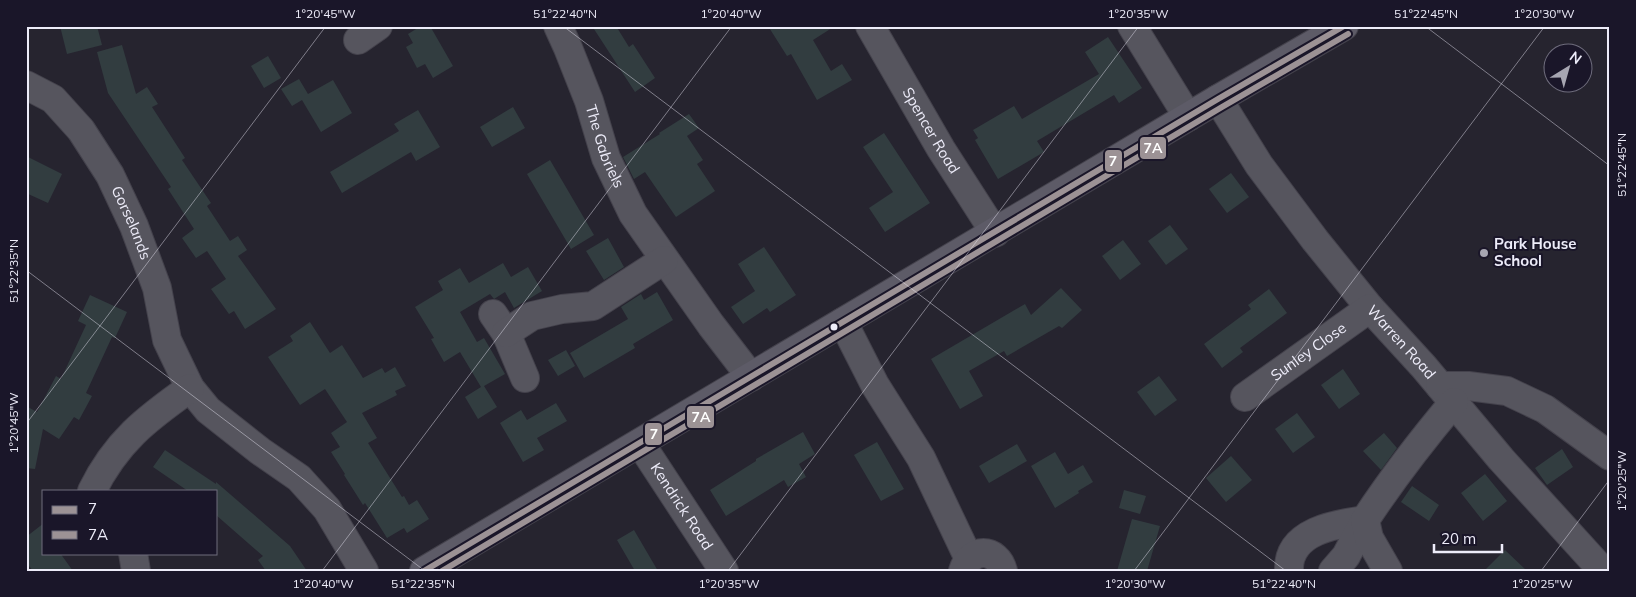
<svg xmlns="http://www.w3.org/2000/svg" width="1636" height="597" font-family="Mulish,sans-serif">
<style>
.building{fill:#323d40}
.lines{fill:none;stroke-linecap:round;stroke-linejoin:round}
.minor-casing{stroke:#44424c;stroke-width:30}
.major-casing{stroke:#44424c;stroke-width:30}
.minor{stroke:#56555e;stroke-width:28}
.major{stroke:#5d5b67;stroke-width:28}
.bus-1-casing{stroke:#1a1629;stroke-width:10}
.bus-2-casing{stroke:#1a1629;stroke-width:10}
.bus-1{stroke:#9c9295;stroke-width:6}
.bus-2{stroke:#9c9295;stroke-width:6}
.ticks{fill:none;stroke:#edecf9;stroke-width:1;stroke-opacity:0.45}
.poi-dot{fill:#a7a6b2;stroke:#1a1629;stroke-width:2}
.bus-dot{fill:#edecf9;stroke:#1a1629;stroke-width:2}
.labels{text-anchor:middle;stroke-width:4;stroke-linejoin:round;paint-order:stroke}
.street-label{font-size:15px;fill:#edecf9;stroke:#1a1629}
.poi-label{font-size:15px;font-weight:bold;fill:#edecf9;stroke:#1a1629;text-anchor:start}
.line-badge{stroke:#1a1629;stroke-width:2}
.badge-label{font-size:14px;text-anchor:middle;font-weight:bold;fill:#fff}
.neatline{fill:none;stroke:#edecf9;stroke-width:2}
.ticks-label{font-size:12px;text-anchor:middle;fill:#edecf9}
</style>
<rect width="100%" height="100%" fill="#26242f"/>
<!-- building -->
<path class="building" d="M 60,26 L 97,26 L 102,45 L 67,54 Z
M 421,26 L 430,26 L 453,66 L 433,78 L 425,64 L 417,68 L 406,47 L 413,43 L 408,34 Z
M 592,26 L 616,26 L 629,47 L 633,44 L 655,78 L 635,92 Z
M 768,26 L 835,26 L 813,40 L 831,71 L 842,64 L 852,80 L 817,100 L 791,54 L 787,56 Z
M 1108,37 L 1142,88 L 1119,103 L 1114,95 L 1037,141 L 1044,152 L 998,179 L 975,140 L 978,138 L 973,130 L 1014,106 L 1022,119 L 1099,74 L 1085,52 Z
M 122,45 L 136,94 L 147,87 L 158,104 L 152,107 L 185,158 L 182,160 L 211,203 L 207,206 L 230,241 L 238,236 L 247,250 L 238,256 L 276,309 L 245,329 L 234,311 L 229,314 L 211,289 L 226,279 L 207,251 L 196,258 L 182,238 L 194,229 L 168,189 L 171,187 L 108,93 L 97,52 Z
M 268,56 L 281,78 L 264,88 L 251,66 Z
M 299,79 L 308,94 L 333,80 L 352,113 L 321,132 L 302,100 L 292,106 L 281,89 Z
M 513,107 L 525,128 L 492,147 L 480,127 Z
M 418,110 L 440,147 L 416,161 L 411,152 L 342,193 L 330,172 L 399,131 L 394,124 Z
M 689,114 L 699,128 L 687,136 L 703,160 L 697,164 L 715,191 L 676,217 L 645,172 L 634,179 L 623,157 L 660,134 L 659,133 Z
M 884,133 L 930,203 L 885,232 L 869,208 L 893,192 L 863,147 Z
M 26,156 L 62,174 L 48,203 L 26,193 Z
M 550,160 L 594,235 L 571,249 L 527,174 Z
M 1231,173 L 1249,197 L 1227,213 L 1209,189 Z
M 1170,225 L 1188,249 L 1166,265 L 1148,241 Z
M 608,238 L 624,267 L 604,280 L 586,251 Z
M 1123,240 L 1141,264 L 1120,280 L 1102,256 Z
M 764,247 L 796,295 L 770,312 L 767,308 L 743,324 L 731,307 L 755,291 L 738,264 Z
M 503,263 L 511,277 L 528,267 L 542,291 L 514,308 L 505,292 L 494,299 L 490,294 L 460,312 L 477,342 L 484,338 L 505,374 L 484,386 L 497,407 L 478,419 L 465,397 L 481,387 L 460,352 L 444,362 L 431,339 L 434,338 L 415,307 L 443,290 L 438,281 L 460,268 L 469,283 Z
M 1061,288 L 1082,310 L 1062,328 L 1059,326 L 1007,356 L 1004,351 L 969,371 L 983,396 L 960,409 L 931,359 L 1025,304 L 1031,315 Z
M 1269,289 L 1287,313 L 1240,348 L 1243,352 L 1222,368 L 1204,344 L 1251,309 L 1248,305 Z
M 657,292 L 673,320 L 633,344 L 635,348 L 584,378 L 570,353 L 628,319 L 621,307 L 641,294 L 644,300 Z
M 90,295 L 127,312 L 115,338 L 112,337 L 86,393 L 92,396 L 79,420 L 74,417 L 59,439 L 43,429 L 35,469 L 26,468 L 26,406 L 37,412 L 56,376 L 61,379 L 86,325 L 78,321 Z
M 310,322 L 330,353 L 342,345 L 363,378 L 382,368 L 385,373 L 395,367 L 406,386 L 395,391 L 397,395 L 362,413 L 377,438 L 368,443 L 402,497 L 404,496 L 409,505 L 417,500 L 429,519 L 407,533 L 404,528 L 387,538 L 365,503 L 363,505 L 344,475 L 345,474 L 331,452 L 340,447 L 331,433 L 347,422 L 325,389 L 300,405 L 268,357 L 293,341 L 290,336 Z
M 566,350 L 575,366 L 558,376 L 548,360 Z
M 1343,369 L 1360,394 L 1339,409 L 1321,385 Z
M 1159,376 L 1177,400 L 1155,416 L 1137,392 Z
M 556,403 L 567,421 L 537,438 L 544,450 L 523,462 L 500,423 L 521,410 L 527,420 Z
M 1297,413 L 1315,437 L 1293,453 L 1275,429 Z
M 803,432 L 815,454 L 799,464 L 806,477 L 788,487 L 784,480 L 726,516 L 710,490 L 756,461 L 756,459 Z
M 1384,433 L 1397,448 L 1381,470 L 1363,451 Z
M 877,442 L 904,489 L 881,501 L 854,455 Z
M 1017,444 L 1027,461 L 989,483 L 979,466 Z
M 1562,449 L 1573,467 L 1547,485 L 1535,468 Z
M 165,450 L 216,484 L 216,482 L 290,546 L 307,571 L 266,571 L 258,560 L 263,556 L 216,515 L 216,491 L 188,491 L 153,467 Z
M 1055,452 L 1068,474 L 1083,465 L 1093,482 L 1078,491 L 1079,493 L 1055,508 L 1031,466 Z
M 1231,456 L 1252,480 L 1226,502 L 1206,478 Z
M 1485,474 L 1507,501 L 1483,521 L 1461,493 Z
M 1412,486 L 1439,505 L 1429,521 L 1401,502 Z
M 1124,490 L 1146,496 L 1140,514 L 1119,508 Z
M 1132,519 L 1160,526 L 1147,571 L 1117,571 Z
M 44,523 L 44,553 L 60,553 L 73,571 L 33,571 L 26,562 L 26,537 Z
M 634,530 L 658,571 L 635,571 L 617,540 Z
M 1505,550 L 1527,571 L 1484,571 Z"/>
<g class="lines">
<defs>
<g id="minor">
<path id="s1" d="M 558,26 L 568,48 L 589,101 L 606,158 L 633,214 L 711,325 L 751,377"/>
<path id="s2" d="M 870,26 L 941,149 L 995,233"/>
<path d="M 1132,26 L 1188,117"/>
<path d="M 358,40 L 378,26"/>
<path id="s3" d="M 26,85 L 53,99 L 81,130 L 110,175 L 134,226 L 157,288 L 167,340 L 190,388 L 208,410 L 260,451 L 299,478 L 327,509 L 364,571"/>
<path id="s4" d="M 1218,99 L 1259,165 L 1315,240 L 1370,308 L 1424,367 L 1501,459 L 1603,571"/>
<path d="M 493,314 L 506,333 L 525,378"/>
<path d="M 843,322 L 875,385 L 921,458 L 969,559"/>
<path d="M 506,333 L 532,316 L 562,309 L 593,306 L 664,260"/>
<path d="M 1440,386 L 1468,386 L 1507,391 L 1545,409 L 1610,456"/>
<path id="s5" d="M 1245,397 L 1370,308"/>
<path id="s6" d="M 640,443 L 724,571"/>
<path d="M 92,491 C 116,442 146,419 190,388"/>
<path d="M 133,553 L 136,571"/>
<path d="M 963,571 C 970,547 997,547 1003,571"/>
<path d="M 1289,571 C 1287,531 1336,524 1365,520"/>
<path d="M 1333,571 L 1346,556 L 1365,520"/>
<path d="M 1388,571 L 1369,538 L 1365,520 C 1392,479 1422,440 1454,402"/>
</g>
<path id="major" d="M 424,571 L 1218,99 L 1344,26"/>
</defs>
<!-- minor casing -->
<use href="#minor" class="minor-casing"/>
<!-- major casing -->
<use href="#major" class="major-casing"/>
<!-- minor -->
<use href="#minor" class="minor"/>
<!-- major -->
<use href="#major" class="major"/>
<defs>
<path id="bus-1" d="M 424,571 L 1218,99 L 1344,26"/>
<path id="bus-2" d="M 442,571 L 1222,107 L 1348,34"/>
</defs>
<!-- bus-1 casing -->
<use href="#bus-1" class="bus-1-casing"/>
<!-- bus-2 casing -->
<use href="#bus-2" class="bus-2-casing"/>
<!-- bus-1 -->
<use href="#bus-1" class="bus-1"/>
<!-- bus-2 -->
<use href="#bus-2" class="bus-2"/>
</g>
<!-- ticks -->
<path class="ticks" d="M 563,26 L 1286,571M 1425,26 L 1610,166M 26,270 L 425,571M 26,424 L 326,26M 322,571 L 732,26M 728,571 L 1139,26M 1134,571 L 1545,26M 1541,571 L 1610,479"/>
<!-- markers -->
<circle class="poi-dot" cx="1484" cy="253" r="5"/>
<circle class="bus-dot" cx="834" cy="327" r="4.5"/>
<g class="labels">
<!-- street labels -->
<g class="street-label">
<text dy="5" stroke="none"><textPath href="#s2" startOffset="121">Spencer Road</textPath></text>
<text dy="5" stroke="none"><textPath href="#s1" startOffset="129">The Gabriels</textPath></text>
<text dy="5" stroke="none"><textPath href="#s3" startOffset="178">Gorselands</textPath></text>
<text dy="5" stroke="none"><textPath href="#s4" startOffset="305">Warren Road</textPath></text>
<text dy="5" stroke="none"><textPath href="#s5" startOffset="78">Sunley Close</textPath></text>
<text dy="5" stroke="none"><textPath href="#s6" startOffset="76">Kendrick Road</textPath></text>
</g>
<!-- poi labels -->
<g class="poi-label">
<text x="1494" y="249">Park House<tspan x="1494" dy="17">School</tspan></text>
</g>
</g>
<g class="line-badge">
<rect x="1139" y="136" width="28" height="24" rx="5" fill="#9c9295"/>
<rect x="1104" y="149" width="19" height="24" rx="5" fill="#9c9295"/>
<rect x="686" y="405" width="29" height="24" rx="5" fill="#9c9295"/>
<rect x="644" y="422" width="19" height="24" rx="5" fill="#9c9295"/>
</g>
<g class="badge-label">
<text x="1153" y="153">7A</text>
<text x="1113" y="166">7</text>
<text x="701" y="422">7A</text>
<text x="654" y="439">7</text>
</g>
<!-- border -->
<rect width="1636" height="597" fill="none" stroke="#1a1629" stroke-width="55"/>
<!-- legend -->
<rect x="42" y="490" width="175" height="65" fill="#1a1629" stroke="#6e6c7c"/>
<rect x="52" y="506" width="25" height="8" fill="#9c9295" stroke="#6e6c7c"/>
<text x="88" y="514" font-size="15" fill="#edecf9">7</text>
<rect x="52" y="531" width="25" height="8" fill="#9c9295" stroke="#6e6c7c"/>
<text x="88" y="540" font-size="15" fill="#edecf9">7A</text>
<!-- north arrow -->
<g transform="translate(1568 68) rotate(37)"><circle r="24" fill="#1a1629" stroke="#6e6c7c"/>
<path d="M0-4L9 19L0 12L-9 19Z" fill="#a7a6b2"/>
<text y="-8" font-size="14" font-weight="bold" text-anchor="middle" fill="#edecf9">N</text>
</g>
<!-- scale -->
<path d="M1434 544v8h68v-8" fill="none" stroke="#edecf9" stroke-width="2.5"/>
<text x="1441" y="544" font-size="15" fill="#edecf9" stroke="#1a1629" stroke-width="4" paint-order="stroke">20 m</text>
<rect x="28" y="28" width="1580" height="542" class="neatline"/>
<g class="ticks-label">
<text x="325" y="18">1°20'45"W</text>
<text x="565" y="18">51°22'40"N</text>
<text x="731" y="18">1°20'40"W</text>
<text x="1138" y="18">1°20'35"W</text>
<text x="1426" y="18">51°22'45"N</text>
<text x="1544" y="18">1°20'30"W</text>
<text transform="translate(1622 165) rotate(-90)" y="4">51°22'45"N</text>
<text transform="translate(14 271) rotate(-90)" y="4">51°22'35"N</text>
<text transform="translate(14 423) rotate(-90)" y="4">1°20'45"W</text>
<text transform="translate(1622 481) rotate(-90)" y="4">1°20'25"W</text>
<text x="323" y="588">1°20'40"W</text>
<text x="423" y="588">51°22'35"N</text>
<text x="729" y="588">1°20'35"W</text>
<text x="1135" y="588">1°20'30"W</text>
<text x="1284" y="588">51°22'40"N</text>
<text x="1542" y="588">1°20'25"W</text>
</g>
</svg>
